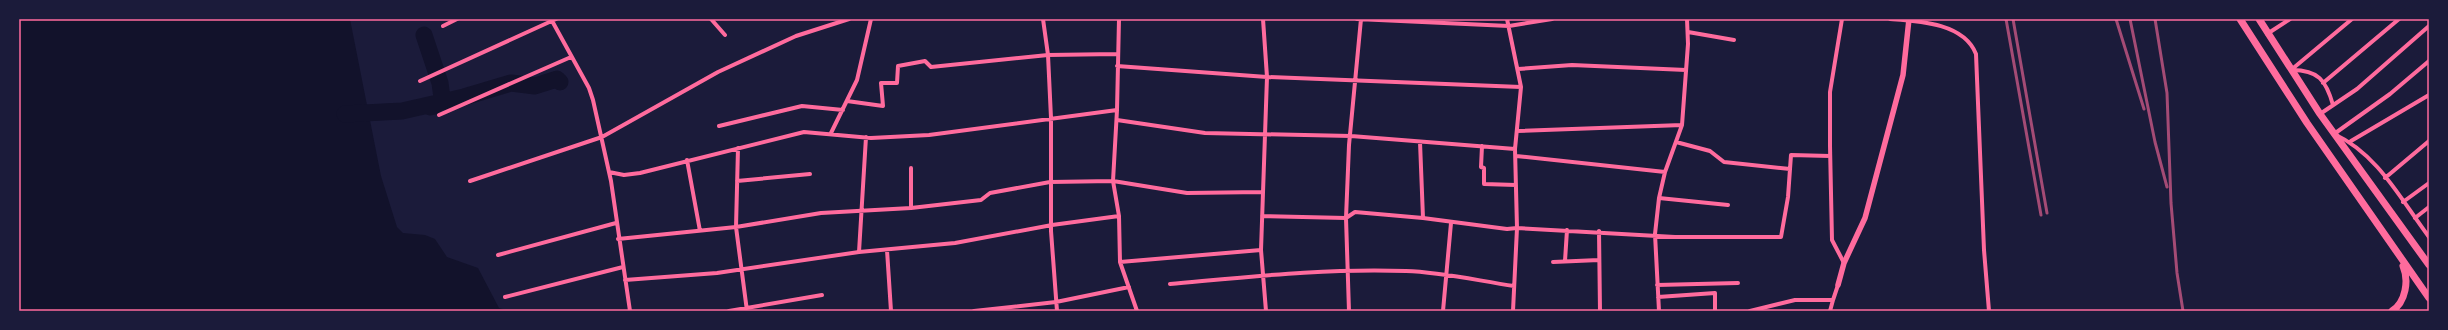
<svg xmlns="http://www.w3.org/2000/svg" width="2448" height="330" font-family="'Roboto Condensed',sans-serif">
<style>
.water{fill:#12122b}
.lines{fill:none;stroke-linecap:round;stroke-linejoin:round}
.river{stroke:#12122b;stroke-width:17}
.minor{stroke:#ff6b9d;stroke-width:4}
.tertiary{stroke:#ff6b9d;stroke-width:5.5}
.trunk{stroke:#ff6b9d;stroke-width:7}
.rail{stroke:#a44b75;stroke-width:3}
.neatline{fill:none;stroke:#ff6b9d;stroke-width:1.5}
</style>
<rect width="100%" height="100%" fill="#1b1b3a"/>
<!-- water -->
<path class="water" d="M 19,19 L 350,19 L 381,176 L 397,227 L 403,233 L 425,235 L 435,239 L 447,257 L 478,268 L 499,308 L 509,311 L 19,311 Z"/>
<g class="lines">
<!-- river -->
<path class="river" d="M 424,35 L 440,83 L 442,98 L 435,106 L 430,107
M 345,114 L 402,111 L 464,97 L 511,83 L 535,86 L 557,79 L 560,82"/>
<!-- minor -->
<path class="minor" d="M 551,19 L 589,88 L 593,100 L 611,181 L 630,311
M 711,19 L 725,35
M 1043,19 L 1048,55 L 1051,118 L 1051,231 L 1057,311
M 1119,19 L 1117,110 L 1113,181 L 1119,216 L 1120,262 L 1137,311
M 1263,19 L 1267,77 L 1261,250 L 1266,311
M 1357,19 L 1509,26 L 1552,19
M 1507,19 L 1521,87 L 1515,149 L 1517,228 L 1513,311
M 1842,19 L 1830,92 L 1830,146 L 1832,240 L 1844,263
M 1890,19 C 1919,21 1964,23 1976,54 L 1984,250 L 1989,311
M 443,26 L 457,19
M 1688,32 L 1734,40
M 2267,34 L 2290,19
M 2429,61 L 2390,94 L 2334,134 C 2378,154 2401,200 2429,237
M 1117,66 L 1267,77 L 1521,87
M 1518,69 L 1572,65 L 1686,70
M 2291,70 L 2352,19
M 2292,70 C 2318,70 2326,80 2333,105
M 420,81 L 556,19
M 2323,83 L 2399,19
M 847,101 L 883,106 L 881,83 L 897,83 L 898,66 L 925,61 L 931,67 L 1048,55 L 1117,54
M 2320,114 L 2357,89 L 2429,26
M 439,115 L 571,57
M 1117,120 L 1205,133 L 1351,136 L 1515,149
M 719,126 L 802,106 L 843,110
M 1517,131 L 1682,125
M 831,133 L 857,80 L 871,19
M 2351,141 L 2429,95
M 1420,142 L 1423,218
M 1676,142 L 1710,151 L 1724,162 L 1790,169
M 1482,146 L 1481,167 L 1484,168 L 1484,184 L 1516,185
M 738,148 L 736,227 L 747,311
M 1516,156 L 1665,172
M 687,160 L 700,231
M 609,172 L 624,175 L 640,173 L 804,132 L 871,138 L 929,135 L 1117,110
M 2385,178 L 2429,141
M 470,181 L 602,137 L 718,72 L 796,36 L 849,19
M 737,181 L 810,174
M 1659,198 L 1728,205
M 2403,202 L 2429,183
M 911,208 L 911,168
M 1262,216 L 1346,218 L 1355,212 L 1423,218 L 1507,229 L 1517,228 L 1675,237 L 1781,237 L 1788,197 L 1791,155 L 1830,156
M 2415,218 L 2429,207
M 1599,231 L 1600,311
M 618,239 L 736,227 L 821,213 L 911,208 L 981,200 L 990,193 L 1050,182 L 1113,181 L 1187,193 L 1262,192
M 887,250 L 891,311
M 859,252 L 866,137
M 498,255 L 616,223
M 1565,261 L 1567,230
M 1120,262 L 1261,250
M 1553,262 L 1599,260
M 625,280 L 717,273 L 859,252 L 955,243 L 1052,225 L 1119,216
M 1170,284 C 1248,277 1327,268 1406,271 C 1442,272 1479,281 1514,286
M 1657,285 L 1738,283
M 505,297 L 623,267
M 1658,297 L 1715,293 L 1715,311
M 729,311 L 822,295
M 974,311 L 1056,302 L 1129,287
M 1349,311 L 1346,218 L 1349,145 L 1361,19
M 1443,311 L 1451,223
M 1659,311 L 1655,234 L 1659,198 L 1665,172 L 1682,125 L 1688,44 L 1687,19
M 1750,311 L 1795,300 L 1833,300 L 1838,285
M 1830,311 L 1833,300"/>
<!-- tertiary -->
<path class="tertiary" d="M 1838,285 L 1844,263 L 1865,218 L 1903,75 L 1909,19"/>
<!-- trunk -->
<path class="trunk" d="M 2240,19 L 2307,123 L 2429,298
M 2259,19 L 2320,114 L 2429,265
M 2392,311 C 2406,302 2409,280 2403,266"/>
<!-- rail -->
<path class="rail" d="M 2006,19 L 2041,215
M 2013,19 L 2047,213
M 2116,19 L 2144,109
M 2130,19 L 2155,142 L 2167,187
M 2155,19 L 2167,93 L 2171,203 L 2177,273 L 2183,311"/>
</g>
<!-- border -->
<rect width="2448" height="330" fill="none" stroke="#1b1b3a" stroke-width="40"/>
<rect x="20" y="20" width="2408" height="290" class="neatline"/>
</svg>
